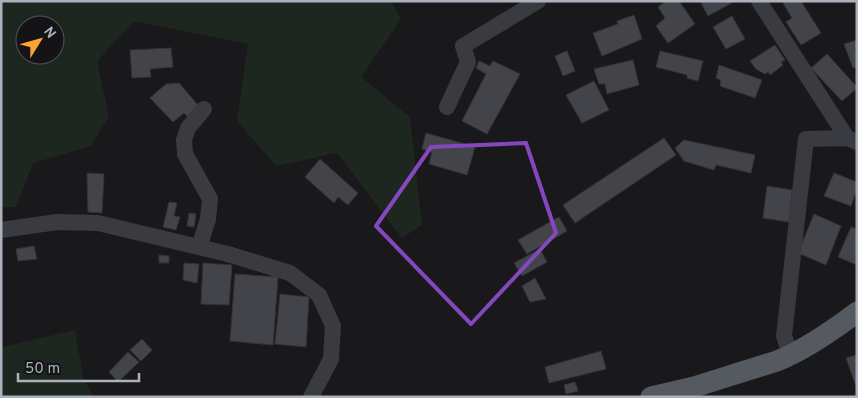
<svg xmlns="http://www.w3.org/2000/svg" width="858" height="398" font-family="Overpass,sans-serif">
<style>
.green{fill:#1e271f;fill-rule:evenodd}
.building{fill:#434449;stroke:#333338}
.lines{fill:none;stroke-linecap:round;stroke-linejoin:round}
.minor{stroke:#3a3b41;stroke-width:16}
.major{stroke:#555960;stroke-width:21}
.marked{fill:none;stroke:#8547be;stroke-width:4;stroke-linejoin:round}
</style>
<rect width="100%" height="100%" fill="#19191b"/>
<!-- green -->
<path class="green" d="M 1,1 L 391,1 L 401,19 L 361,77 L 410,117 L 422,225 L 402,238 L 337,153 L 276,166 L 237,121 L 248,44 L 134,21 L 97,61 L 109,116 L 91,146 L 33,163 L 16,207 L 1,207 ZM 25,25 L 55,25 L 55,55 L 25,55 Z
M 75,330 L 83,377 L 93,397 L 1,397 L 1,349 L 7,346 Z"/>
<!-- building -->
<path class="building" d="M 666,1 L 679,1 L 695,24 L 668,43 L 656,26 L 665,18 L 658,7 Z
M 700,1 L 735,1 L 708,16 Z
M 786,1 L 801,1 L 821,33 L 801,45 L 786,22 L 792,18 L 783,3 Z
M 634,15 L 642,39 L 602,56 L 593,33 L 618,24 L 617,21 Z
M 732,16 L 745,39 L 726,49 L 713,27 Z
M 857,40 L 857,67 L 853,68 L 844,44 Z
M 775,45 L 785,60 L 781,62 L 783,65 L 770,75 L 768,72 L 765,74 L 756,69 L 750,61 Z
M 171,48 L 173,67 L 150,69 L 151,77 L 132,78 L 130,50 Z
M 567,51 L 575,71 L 563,76 L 555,56 Z
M 660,51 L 703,61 L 698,81 L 687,78 L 687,75 L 656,67 Z
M 827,54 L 857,87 L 857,88 L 842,101 L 811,68 Z
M 633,60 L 639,85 L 607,94 L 605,84 L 599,84 L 594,69 Z
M 479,61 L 490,66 L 493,61 L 520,74 L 487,134 L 462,121 L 486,74 L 476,68 Z
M 719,65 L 762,80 L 755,98 L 720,86 L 721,80 L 716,78 Z
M 594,81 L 609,110 L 582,123 L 566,95 Z
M 179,83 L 198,105 L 187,116 L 184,113 L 173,122 L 150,98 L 166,84 Z
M 426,133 L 475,147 L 467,175 L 429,164 L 432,152 L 422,149 Z
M 664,138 L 676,155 L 575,223 L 563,205 Z
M 684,140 L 755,155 L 751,173 L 716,165 L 714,170 L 684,161 L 675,148 Z
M 320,159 L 358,193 L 348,205 L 338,197 L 334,203 L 305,177 Z
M 87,173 L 104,174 L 102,213 L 88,212 Z
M 834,173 L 857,182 L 857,189 L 851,206 L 824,196 Z
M 767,186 L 792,190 L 789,222 L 763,218 Z
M 169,202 L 177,203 L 174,216 L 180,217 L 176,230 L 163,227 Z
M 189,213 L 196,214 L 194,227 L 187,226 Z
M 814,214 L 841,226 L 826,265 L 798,253 Z
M 559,217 L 567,231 L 527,254 L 518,240 Z
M 851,227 L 857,229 L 857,265 L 838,257 Z
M 34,246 L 37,259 L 18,261 L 16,249 Z
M 540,249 L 547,262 L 522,276 L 514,263 Z
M 159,255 L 169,256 L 169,263 L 159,263 Z
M 184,263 L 199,264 L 197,283 L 183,280 Z
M 203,263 L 232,265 L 229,305 L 201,304 Z
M 235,274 L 278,277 L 273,345 L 230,341 Z
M 535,278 L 546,299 L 530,302 L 522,286 Z
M 280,294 L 309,297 L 306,347 L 275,344 Z
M 142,339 L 152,350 L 141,361 L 130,350 Z
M 601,351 L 606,369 L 549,383 L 545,367 Z
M 128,352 L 139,362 L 118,382 L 109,372 Z
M 857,355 L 857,389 L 846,358 Z
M 575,382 L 578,391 L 566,394 L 564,385 Z"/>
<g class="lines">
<!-- minor -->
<path class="minor" d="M 759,1 L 847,138
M 447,107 L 468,62 L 463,46 L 538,1
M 1,230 L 57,222 L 98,223 L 228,254 L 290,273 L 319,295 L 333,326 L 331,359 L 311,397
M 199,247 L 208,219 L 210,199 L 185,154 L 184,140 L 188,128 L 204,109
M 791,355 L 784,336 L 806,139 L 847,138 L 857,142"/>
<!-- major -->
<path class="major" d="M 651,397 L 694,387 L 777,361 C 806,349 832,331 857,312"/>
</g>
<!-- marked area -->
<path class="marked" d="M 526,143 L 556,233 L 471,324 L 376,226 L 431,147 Z"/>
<!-- border -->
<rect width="858" height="398" fill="none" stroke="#abb2bc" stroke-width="5"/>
<!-- north arrow -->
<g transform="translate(40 40) rotate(53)"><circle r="24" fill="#141417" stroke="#505359"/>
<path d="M0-4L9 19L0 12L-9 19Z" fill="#fea42f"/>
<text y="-8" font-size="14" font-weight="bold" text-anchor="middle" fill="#abb2bc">N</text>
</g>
<!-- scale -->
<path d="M18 373v8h121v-8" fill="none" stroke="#abb2bc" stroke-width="2.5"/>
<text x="25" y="373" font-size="15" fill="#abb2bc" stroke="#141417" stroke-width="4" paint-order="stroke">50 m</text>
</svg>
